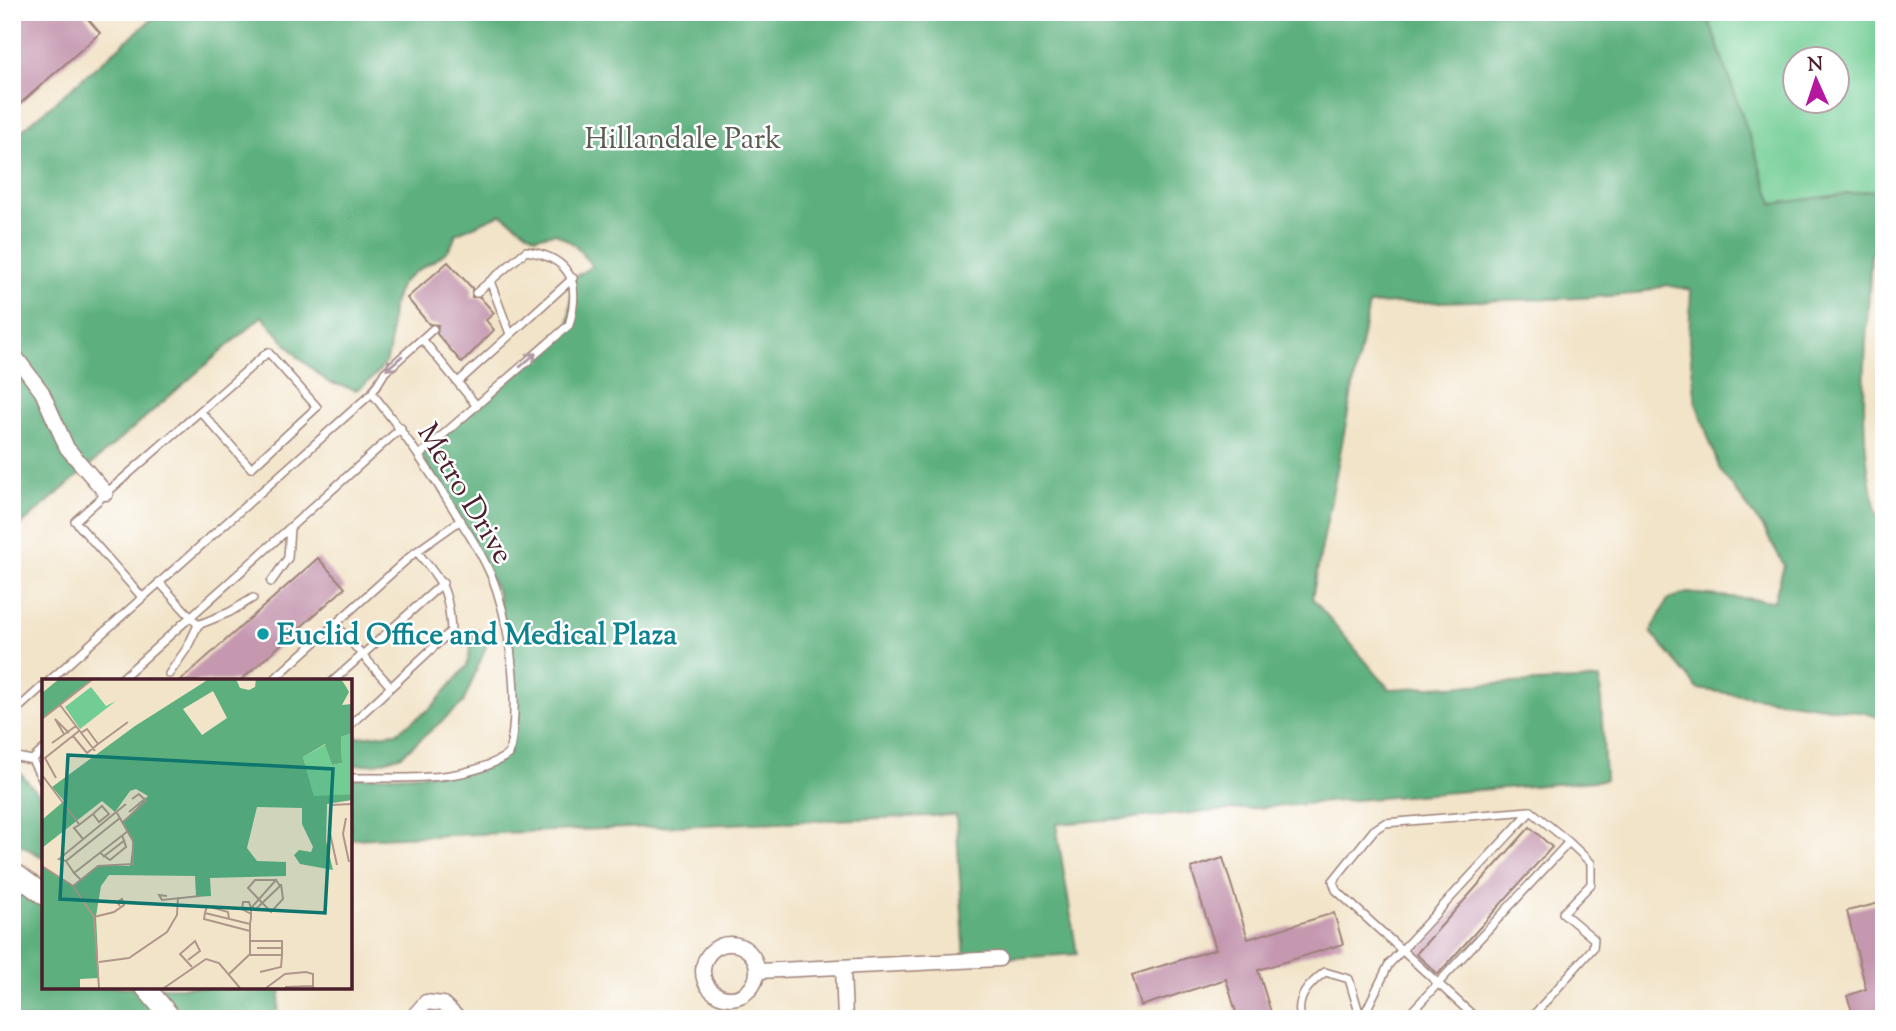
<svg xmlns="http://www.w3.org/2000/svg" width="1896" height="1031" font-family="'Sorts Mill Goudy',serif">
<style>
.green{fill:#72cd94;stroke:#5e7660;stroke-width:2;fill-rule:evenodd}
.forest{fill:#5db07e;stroke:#546854;stroke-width:2}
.building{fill:#c598b0}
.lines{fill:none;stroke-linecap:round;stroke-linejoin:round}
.lane-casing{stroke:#9e827a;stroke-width:10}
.street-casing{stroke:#9e827a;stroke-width:17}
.secondary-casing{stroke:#9e827a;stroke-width:22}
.lane{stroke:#fff;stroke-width:7}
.street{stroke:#fff;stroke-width:14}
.secondary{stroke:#fff;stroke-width:19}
.oneway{stroke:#ae9aa0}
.culture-dot{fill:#0f9aa8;stroke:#fff;stroke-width:2.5}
.labels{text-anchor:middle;stroke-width:5;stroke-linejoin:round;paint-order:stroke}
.park-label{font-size:30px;fill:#585c50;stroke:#fff}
.street-label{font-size:30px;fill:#4a1f2b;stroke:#fff}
.culture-label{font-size:30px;font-weight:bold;fill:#0d838f;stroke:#fff;text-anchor:start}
.inset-road{fill:none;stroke:#af958a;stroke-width:2}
.view{fill:#0f766e;fill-opacity:0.15;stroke:#0f766e;stroke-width:3.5}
.inset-edge{fill:none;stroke:#4a1f2b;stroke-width:3.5}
</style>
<rect width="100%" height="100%" fill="#fff"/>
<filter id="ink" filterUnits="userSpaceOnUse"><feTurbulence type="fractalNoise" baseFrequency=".0143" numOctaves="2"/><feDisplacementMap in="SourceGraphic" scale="14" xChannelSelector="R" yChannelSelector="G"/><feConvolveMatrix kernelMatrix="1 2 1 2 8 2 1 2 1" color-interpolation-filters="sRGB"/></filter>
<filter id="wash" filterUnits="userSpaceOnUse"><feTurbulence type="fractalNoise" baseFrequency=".00686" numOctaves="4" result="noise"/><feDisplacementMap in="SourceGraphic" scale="28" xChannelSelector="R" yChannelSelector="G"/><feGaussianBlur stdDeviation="1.57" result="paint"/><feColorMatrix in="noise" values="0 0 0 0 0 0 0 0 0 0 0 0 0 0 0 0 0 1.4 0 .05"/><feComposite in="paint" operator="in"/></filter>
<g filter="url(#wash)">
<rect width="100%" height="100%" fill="#f2e4c9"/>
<!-- green -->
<path class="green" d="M 1706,12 L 1884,12 L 1884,189 L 1773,205 ZM 1794,60 L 1836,60 L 1836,102 L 1794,102 Z"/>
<!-- forest -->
<path class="forest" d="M 160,12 L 1706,12 L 1773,204 L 1884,189 L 1884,246 L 1871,255 C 1867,347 1852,448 1884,536 L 1884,719 L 1865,713 L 1698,689 L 1651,632 L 1668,599 L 1687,593 L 1774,601 L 1784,565 L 1764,529 L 1720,470 L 1696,403 L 1689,340 L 1691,290 L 1666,285 L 1635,294 L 1581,298 L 1369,304 L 1312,598 L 1389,689 L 1600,679 L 1605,780 L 1056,824 L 1077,954 L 965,961 L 956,815 L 350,839 L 350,778 L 469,772 L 509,754 L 515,728 L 511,660 L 497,591 L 421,454 L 569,325 L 573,278 L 592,266 L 575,245 L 555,233 L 535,237 L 501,214 L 455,234 C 454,261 408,266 398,290 C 379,334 410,356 356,390 L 328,382 L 298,357 L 262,316 L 12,533 L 12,139 Z
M 474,628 L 484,636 L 486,647 L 463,703 L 402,755 L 374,764 L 350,765 L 350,738 L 396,733 L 431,708 L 467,666 Z
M 12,764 L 44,800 L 44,858 L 12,840 Z
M 12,871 L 44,895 L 44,987 L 281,987 L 277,1019 L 12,1019 Z"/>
<g id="blocks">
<!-- building -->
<path class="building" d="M 12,12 L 82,12 L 100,33 L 12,111 Z
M 448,262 L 472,288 L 472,297 L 480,297 L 494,313 L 486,320 L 494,330 L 462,363 L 437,334 L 438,325 L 429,324 L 407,298 Z
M 318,558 L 345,588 L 240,681 L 180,681 Z
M 1530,827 L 1552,847 L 1438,974 L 1416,954 Z
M 1223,858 L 1248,939 L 1334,913 L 1343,944 L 1258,970 L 1273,1019 L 1238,1019 L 1226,979 L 1141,1006 L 1132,975 L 1216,949 L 1191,868 Z
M 1884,902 L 1884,1019 L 1855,1019 L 1847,996 L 1866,989 L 1847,911 Z"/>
</g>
</g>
<g filter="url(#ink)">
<use href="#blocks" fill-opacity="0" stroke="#9e827a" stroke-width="2"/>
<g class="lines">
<defs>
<path id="lane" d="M 490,281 L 510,334
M 422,339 L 477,406
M 458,382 L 573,278
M 421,454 L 569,325 C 581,283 572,258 526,251 L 476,293
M 159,582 L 198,625 L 187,648 L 169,674
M 271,582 L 288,558 L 290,527
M 142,597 L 75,521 C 139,464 204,408 268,352 L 317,407 L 251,468 L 200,411
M 335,624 L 391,687
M 198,625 L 230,612 L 253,598
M 49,681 L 372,393 L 385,372 L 433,329
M 119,681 L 401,428
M 272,681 L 413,554 L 461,520
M 333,681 L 443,583
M 12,714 L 44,685
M 350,725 L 451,631 C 449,591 443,582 417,552
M 44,749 L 32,760 L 44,783
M 12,756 L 32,760
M 350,778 C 402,777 465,784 509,754 C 520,707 512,637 497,591 C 489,566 474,542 460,520 C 433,475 405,434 372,393
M 1301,1019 C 1295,998 1309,984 1325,972 L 1349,979 L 1361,1019
M 1362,1019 L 1389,964 L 1531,811 L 1569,842 L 1405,1019
M 1477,1019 L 1336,890 L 1333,881 L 1374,830 L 1385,823 L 1529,811
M 1530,1019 L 1593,948 L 1594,939 L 1563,913 L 1591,884 L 1591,863 L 1569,842"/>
<path id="street" d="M 12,352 L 42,392 L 67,448 L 106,493
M703 971a27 27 0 1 1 54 0a27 27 0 1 1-54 0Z
M 843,968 L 845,1019
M 759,971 L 999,959
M 411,1019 L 426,1002 L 443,1004 L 459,1019"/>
<path id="secondary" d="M 12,871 L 44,895
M 145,987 L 172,1019"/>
</defs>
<!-- lane casing -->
<use href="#lane" class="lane-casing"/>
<!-- street casing -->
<use href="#street" class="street-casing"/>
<!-- secondary casing -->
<use href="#secondary" class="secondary-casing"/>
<!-- lane -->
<use href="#lane" class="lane"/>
<!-- street -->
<use href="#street" class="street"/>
<!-- secondary -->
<use href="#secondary" class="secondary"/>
</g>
<!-- one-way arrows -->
<defs><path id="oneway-shaft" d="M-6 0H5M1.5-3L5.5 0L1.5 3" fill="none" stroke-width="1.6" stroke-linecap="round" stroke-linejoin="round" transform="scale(1.75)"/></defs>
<g class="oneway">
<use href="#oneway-shaft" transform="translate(528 360) rotate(-41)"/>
<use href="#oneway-shaft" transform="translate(394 363) rotate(139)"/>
</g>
</g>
<!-- markers -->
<circle class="culture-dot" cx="263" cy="634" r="7"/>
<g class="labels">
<!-- park labels -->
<g class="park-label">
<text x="683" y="148">Hillandale Park</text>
</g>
<!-- street labels -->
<g class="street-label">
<text transform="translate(466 493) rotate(59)" y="10">Metro Drive</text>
</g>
<!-- culture labels -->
<g class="culture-label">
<text x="277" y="644">Euclid Office and Medical Plaza</text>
</g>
</g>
<!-- overview -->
<g transform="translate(42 679)">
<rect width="310" height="310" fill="#f2e4c9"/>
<path d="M 49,8 L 64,27 L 74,22 L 38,50 L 23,28 ZM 310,54 L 310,115 L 272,118 L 261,78 L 284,65 L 290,86 L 300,84 L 299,58 Z" fill="#72cd94"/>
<path d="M 17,0 L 51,0 L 0,40 L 0,14 ZM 167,0 L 194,0 L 198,9 L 207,11 L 213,8 L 214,0 L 299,0 L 303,6 L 307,13 L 300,26 L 310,25 L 310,54 L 299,58 L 300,84 L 290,86 L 283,65 L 261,78 L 272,117 L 310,115 L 310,121 L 285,125 L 284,162 L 291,191 L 258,185 L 252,176 L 257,171 L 269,173 L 271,168 L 260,145 L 260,129 L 215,128 L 205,169 L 215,182 L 244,183 L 244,197 L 168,199 L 169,217 L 154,218 L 153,197 L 67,196 L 59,207 L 54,237 L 57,299 L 38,300 L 38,309 L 0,309 L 0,187 L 31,207 L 56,187 L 88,187 L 91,162 L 81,143 L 106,117 L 94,110 L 88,112 L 73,133 L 60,122 L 0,169 L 1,140 L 22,122 L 10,108 L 93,47 ZM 171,12 L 185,39 L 160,56 L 141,30 Z" fill="#5db07e" fill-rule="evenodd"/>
<path class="inset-road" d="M 92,0 L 132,0M 18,26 L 53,72M 0,40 L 51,0M 22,55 L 13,40 L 27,54M 31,57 L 45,74 L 56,65 L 45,50 L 39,54M 10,64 L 34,47M 56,65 L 86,43M 0,96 L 37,145M 14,99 L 3,79 L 37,52M 87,133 L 104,119M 304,139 L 301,155 L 307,183M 81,143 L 104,122 L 97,115 L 90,120M 41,160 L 32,149 L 37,146 L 51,135 L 60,127 L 67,135 L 57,143 L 51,135M 58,174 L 68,181 L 84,168 L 80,156M 61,178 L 83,161M 24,182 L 17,180 L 84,125M 295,186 L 288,154 L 289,126 L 310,125M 0,187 L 31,207 L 52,238 L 57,309M 32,194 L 24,182 L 78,139M 39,201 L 32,194 L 86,152M 234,201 L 213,201 L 206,209 L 229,233 L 241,220 L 239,205M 31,207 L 56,187 L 91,185 L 91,162 L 75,134M 125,217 L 117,216 L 120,221 L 158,217M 163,234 L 165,227 L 186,233 L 187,240M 52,238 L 72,233 L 82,226 L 80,220 L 75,223 L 78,227M 208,252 L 162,240 L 163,234 L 208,245M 215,269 L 240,269M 208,276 L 240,276 L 240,262 L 208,262M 146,281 L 158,272 L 153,262 L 138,275 L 150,288M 57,283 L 87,279 L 125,253 L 135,236 L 136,218M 218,293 L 239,288 L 240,276M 187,295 L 208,275 L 208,245 L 209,239 L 209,229 L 214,230 L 238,207 L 234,201 L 209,229 L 207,223 L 201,223 L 200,230 L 209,235M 243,308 L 271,307M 122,309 L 164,280 L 177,284 L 198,309M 224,309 L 243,295 L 264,293 L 271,295 L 271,309"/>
<path class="view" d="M 26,76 L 291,90 L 283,234 L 18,220 Z"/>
<rect width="310" height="310" class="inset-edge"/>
</g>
<!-- margin -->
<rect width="1896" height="1031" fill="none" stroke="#fff" stroke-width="42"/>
<!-- north arrow -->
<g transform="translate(1816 80) rotate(357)"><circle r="33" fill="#ffffff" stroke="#b7a5aa" stroke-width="2"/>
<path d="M0-5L12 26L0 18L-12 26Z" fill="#b5179e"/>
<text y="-10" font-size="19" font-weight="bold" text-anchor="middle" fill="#4a1f2b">N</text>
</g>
</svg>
